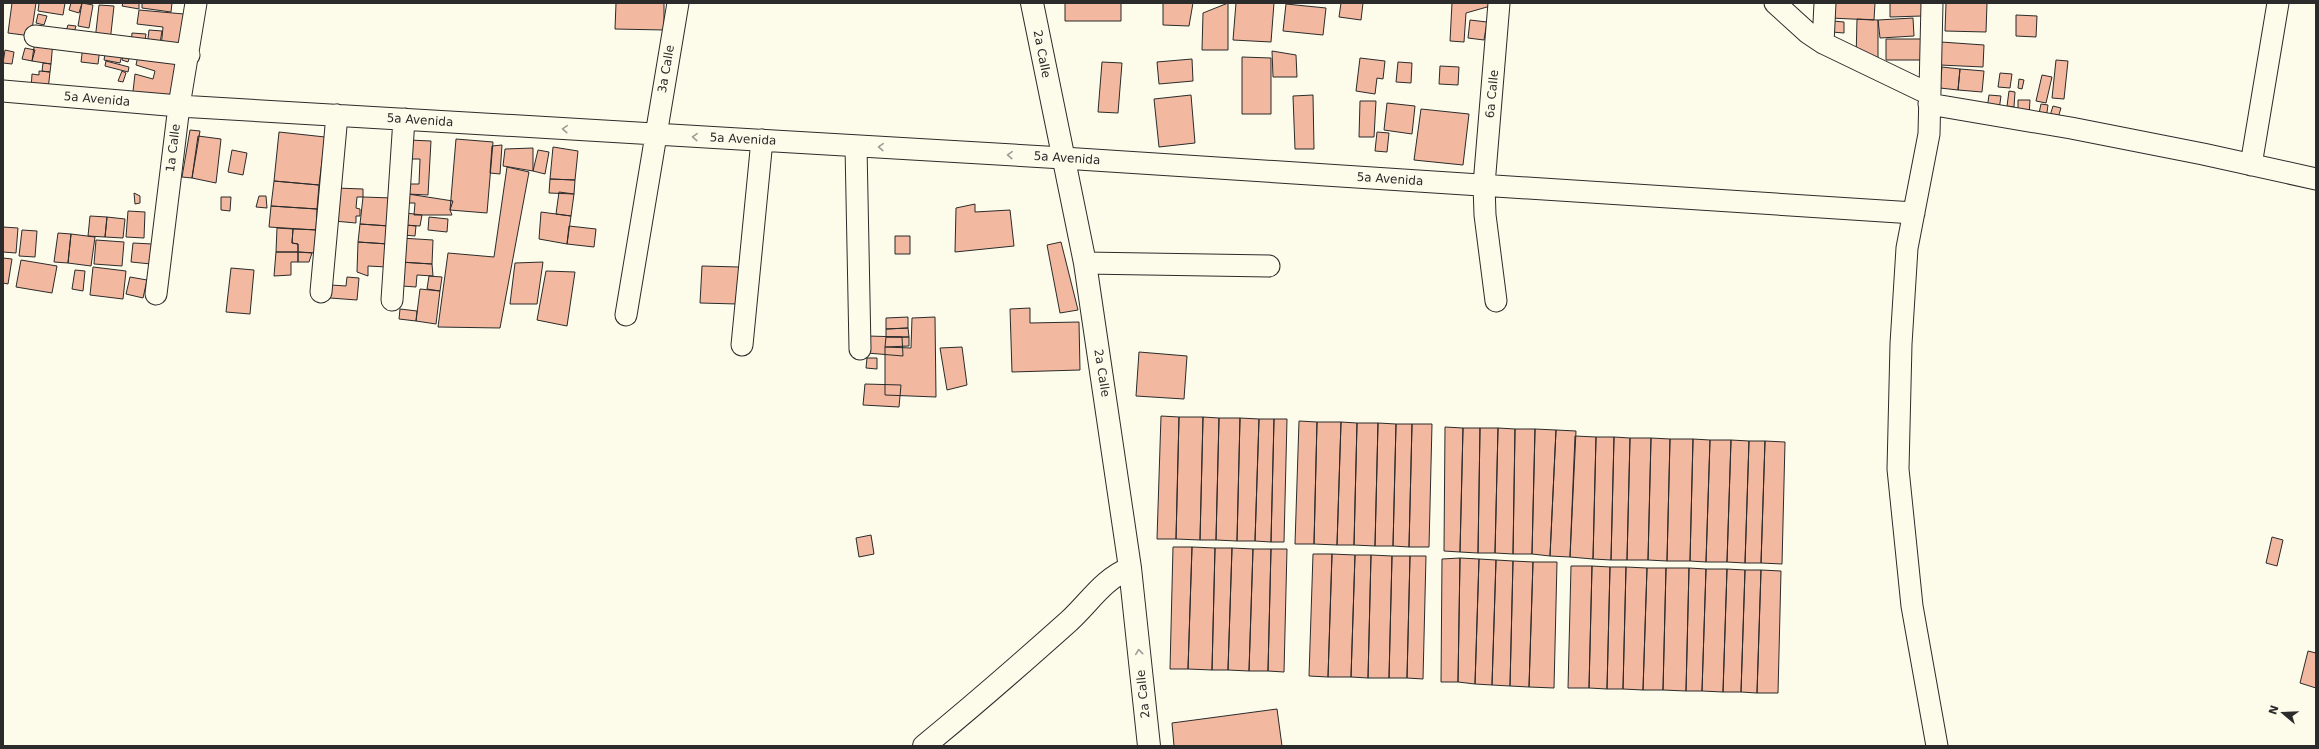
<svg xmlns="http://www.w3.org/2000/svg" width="2319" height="749" font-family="'DejaVu Sans',sans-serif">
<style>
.building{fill:#f2b8a0;stroke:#2b2b2b}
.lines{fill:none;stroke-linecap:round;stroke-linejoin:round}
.minor-casing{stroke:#2b2b2b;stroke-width:23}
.major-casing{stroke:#2b2b2b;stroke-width:24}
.minor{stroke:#fdfbea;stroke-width:21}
.major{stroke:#fdfbea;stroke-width:22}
.oneway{stroke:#9e9d94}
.labels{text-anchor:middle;stroke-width:3;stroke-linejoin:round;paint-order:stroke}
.street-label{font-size:12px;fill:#2b2b2b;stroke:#fdfbea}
</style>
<rect width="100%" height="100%" fill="#fdfbea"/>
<!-- building -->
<path class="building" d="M 12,3 L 36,3 L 31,36 L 8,33 Z
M 39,3 L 65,3 L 63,15 L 38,11 Z
M 71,3 L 82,3 L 79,13 L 69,10 Z
M 82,3 L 93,5 L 89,28 L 78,26 Z
M 123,3 L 139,3 L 139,9 L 122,6 Z
M 142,3 L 172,3 L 171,12 L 142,8 Z
M 616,3 L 664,3 L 664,30 L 615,29 Z
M 1065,3 L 1121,3 L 1121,21 L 1065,21 Z
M 1163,3 L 1193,3 L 1189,26 L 1163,25 Z
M 1228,3 L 1228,50 L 1202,50 L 1203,13 Z
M 1236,3 L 1274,3 L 1271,42 L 1233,40 Z
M 1341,3 L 1363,3 L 1361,20 L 1339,17 Z
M 1452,3 L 1494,3 L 1494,5 L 1466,13 L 1464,42 L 1450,41 Z
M 1830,3 L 1875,3 L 1874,20 L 1830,18 Z
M 1890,3 L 1922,3 L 1922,16 L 1890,17 Z
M 1946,3 L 1987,3 L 1986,32 L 1945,31 Z
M 1286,4 L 1326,8 L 1323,35 L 1283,31 Z
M 99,5 L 114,6 L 110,42 L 95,40 Z
M 139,10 L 184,14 L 180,50 L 161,48 L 163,27 L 137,24 Z
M 38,14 L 47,16 L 44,25 L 36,23 Z
M 2016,15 L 2037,16 L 2036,37 L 2016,36 Z
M 1913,18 L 1914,36 L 1880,38 L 1878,20 Z
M 1857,19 L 1878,20 L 1878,59 L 1856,59 Z
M 1470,20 L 1487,22 L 1484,40 L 1468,38 Z
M 1833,21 L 1844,22 L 1844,33 L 1832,32 Z
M 68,25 L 76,26 L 74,33 L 66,31 Z
M 149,30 L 162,31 L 159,49 L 147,47 Z
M 132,33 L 146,34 L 144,47 L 131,46 Z
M 1886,39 L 1922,39 L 1922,60 L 1886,60 Z
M 35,40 L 53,41 L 51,64 L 32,61 Z
M 1941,42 L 1984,45 L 1983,67 L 1940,65 Z
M 83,46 L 100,48 L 98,64 L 81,62 Z
M 25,48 L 35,50 L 32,61 L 22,59 Z
M 106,48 L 123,51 L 120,63 L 104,60 Z
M 5,50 L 14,52 L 12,64 L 3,63 Z
M 125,50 L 131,52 L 128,62 L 122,60 Z
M 139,51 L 177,57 L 169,103 L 132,100 L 135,74 L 153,79 L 155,71 L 136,65 Z
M 1272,51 L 1296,55 L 1297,77 L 1273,77 Z
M 1242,57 L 1271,58 L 1271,114 L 1242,114 Z
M 1360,58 L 1385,61 L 1383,79 L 1377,78 L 1375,94 L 1356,91 Z
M 1192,59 L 1193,81 L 1159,84 L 1157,62 Z
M 2056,60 L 2068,61 L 2064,99 L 2052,98 Z
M 106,61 L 129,67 L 128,72 L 105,66 Z
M 1102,62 L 1122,63 L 1118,113 L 1098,112 Z
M 1398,62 L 1412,63 L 1411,83 L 1396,82 Z
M 43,63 L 51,64 L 50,72 L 42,71 Z
M 1440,66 L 1459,67 L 1458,85 L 1439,84 Z
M 1942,67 L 1960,69 L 1958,90 L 1940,88 Z
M 1960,69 L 1984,71 L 1982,92 L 1958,90 Z
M 39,71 L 50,72 L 48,90 L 31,89 L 32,74 L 39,75 Z
M 122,71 L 126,73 L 123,82 L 118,81 Z
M 2000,73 L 2012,74 L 2010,88 L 1998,87 Z
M 2042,75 L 2052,77 L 2046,103 L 2036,101 Z
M 2019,79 L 2024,80 L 2022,89 L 2018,88 Z
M 2009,91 L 2015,92 L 2014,107 L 2007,106 Z
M 1191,95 L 1195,143 L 1159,147 L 1154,99 Z
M 1313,95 L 1314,149 L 1295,149 L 1293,96 Z
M 1989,95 L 2001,96 L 1999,110 L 1987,109 Z
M 2018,100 L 2030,100 L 2029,116 L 2018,116 Z
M 1360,101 L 1376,101 L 1374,137 L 1359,137 Z
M 1387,103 L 1415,106 L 1412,134 L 1384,130 Z
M 2041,104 L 2048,105 L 2046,119 L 2038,118 Z
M 2053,106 L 2061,108 L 2057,121 L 2049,119 Z
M 1421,109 L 1469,114 L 1463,165 L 1414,160 Z
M 190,130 L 200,131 L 192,178 L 182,177 Z
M 279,132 L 325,137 L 319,185 L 274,181 Z
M 1377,132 L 1389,133 L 1387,152 L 1375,151 Z
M 198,136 L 221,139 L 216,183 L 192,178 Z
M 456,139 L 493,142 L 487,213 L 450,210 Z
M 409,140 L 431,141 L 428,195 L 408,194 L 408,184 L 419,184 L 420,159 L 409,159 Z
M 502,145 L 500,174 L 490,173 L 492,146 Z
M 553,147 L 578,151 L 575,180 L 550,179 Z
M 533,148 L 533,171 L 503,166 L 505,149 Z
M 232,150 L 247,153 L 243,175 L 228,172 Z
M 538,150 L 549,152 L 545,174 L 533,171 Z
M 507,167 L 529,172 L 500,328 L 438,327 L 448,253 L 494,257 Z
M 550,179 L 575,180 L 574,194 L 549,193 Z
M 274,181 L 319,185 L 317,209 L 271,206 Z
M 336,188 L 363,189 L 363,197 L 357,197 L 356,208 L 360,209 L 360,216 L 356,216 L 356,223 L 334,221 Z
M 559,192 L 574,194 L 571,216 L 556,214 Z
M 134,193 L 140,196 L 140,203 L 135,204 Z
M 408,194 L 453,201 L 450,210 L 452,215 L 414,215 L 415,203 L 406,203 Z
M 259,196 L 266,196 L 267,208 L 256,207 Z
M 221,197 L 231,197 L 230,211 L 221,210 Z
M 363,197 L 392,198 L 390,226 L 360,224 Z
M 975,204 L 975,212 L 1010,210 L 1014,246 L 955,252 L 956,208 Z
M 271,206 L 317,209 L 316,230 L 269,227 Z
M 128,211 L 145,212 L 144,238 L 126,237 Z
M 541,212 L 571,216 L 567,244 L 539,239 Z
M 406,213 L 422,215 L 420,226 L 405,225 Z
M 90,216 L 107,217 L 105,237 L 88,236 Z
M 107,217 L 125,219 L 123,238 L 105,237 Z
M 429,217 L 448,219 L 447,232 L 428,230 Z
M 360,224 L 388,226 L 388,244 L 358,242 Z
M 405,225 L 416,226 L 415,236 L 403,235 Z
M 569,226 L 596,229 L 594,247 L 567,244 Z
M 3,227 L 18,228 L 16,253 L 3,252 Z
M 277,228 L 293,229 L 292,243 L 298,244 L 298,252 L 276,252 Z
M 293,229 L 319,230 L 318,253 L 298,252 L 298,244 L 292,243 Z
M 22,230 L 37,231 L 35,257 L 19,256 Z
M 58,233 L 71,234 L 68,263 L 54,262 Z
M 71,234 L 95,237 L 91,266 L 68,263 Z
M 895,236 L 910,236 L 910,254 L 895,254 Z
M 401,238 L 433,240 L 432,264 L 400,262 Z
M 96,240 L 124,242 L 122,266 L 94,264 Z
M 358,242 L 388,244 L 387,267 L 368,266 L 368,276 L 357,272 Z
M 1061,242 L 1078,310 L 1060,313 L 1047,245 Z
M 133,243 L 152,244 L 151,264 L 131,262 Z
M 276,252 L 298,252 L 298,262 L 291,262 L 291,275 L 274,276 Z
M 298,252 L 312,253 L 309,262 L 298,262 Z
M 3,258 L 12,259 L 8,284 L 3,283 Z
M 21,260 L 57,266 L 52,293 L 16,287 Z
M 400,262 L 432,264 L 433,276 L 417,275 L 416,287 L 402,286 Z
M 543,262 L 537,304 L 510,304 L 515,263 Z
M 702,266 L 739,267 L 737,304 L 700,303 Z
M 93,267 L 126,271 L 123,299 L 90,295 Z
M 231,268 L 254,270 L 250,314 L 226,312 Z
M 75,270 L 85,271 L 83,291 L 72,289 Z
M 546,271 L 575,272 L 567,326 L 537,320 Z
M 429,276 L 442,277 L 440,291 L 427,289 Z
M 130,277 L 147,280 L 143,298 L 126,294 Z
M 347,277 L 359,278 L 357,300 L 330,298 L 331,285 L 346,286 Z
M 420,289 L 440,291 L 436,324 L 416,321 Z
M 1030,308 L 1030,323 L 1079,322 L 1080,370 L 1012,372 L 1010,309 Z
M 400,309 L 417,311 L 416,321 L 399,319 Z
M 908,317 L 908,328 L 886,329 L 886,318 Z
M 935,317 L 936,397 L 885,395 L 885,347 L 911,348 L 912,318 Z
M 908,328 L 909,337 L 886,337 L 886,329 Z
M 868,336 L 902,337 L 903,356 L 867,353 Z
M 886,337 L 909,337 L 909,346 L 885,347 Z
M 962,347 L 967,385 L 947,390 L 940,348 Z
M 1139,352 L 1187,356 L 1184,399 L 1136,396 Z
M 867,358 L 877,358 L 877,369 L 866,368 Z
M 865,384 L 901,385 L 899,407 L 863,405 Z
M 1161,416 L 1179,417 L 1176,539 L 1157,539 Z
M 1179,417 L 1203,417 L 1200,540 L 1176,539 Z
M 1203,417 L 1219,418 L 1216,540 L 1200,540 Z
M 1219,418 L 1240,418 L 1237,541 L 1216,540 Z
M 1240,418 L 1259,419 L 1255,541 L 1237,541 Z
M 1259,419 L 1274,419 L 1271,542 L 1255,541 Z
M 1274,419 L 1287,419 L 1284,542 L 1271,542 Z
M 1299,421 L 1317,422 L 1314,544 L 1295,544 Z
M 1317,422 L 1341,422 L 1337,545 L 1314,544 Z
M 1341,422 L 1357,423 L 1354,545 L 1337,545 Z
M 1357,423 L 1378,423 L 1375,546 L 1354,545 Z
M 1378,423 L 1396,424 L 1393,546 L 1375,546 Z
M 1396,424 L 1412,424 L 1409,547 L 1393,546 Z
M 1412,424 L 1432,424 L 1429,547 L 1409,547 Z
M 1445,427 L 1463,428 L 1460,552 L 1444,551 Z
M 1463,428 L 1480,428 L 1478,553 L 1460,552 Z
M 1480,428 L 1498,428 L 1495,553 L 1478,553 Z
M 1498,428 L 1515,429 L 1513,554 L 1495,553 Z
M 1515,429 L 1535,429 L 1532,554 L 1513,554 Z
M 1535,429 L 1556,430 L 1550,556 L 1532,554 Z
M 1556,430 L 1576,431 L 1570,557 L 1550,556 Z
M 1575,436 L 1596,437 L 1593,559 L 1570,557 Z
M 1596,437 L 1614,437 L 1611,560 L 1593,559 Z
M 1614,437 L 1630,438 L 1627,560 L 1611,560 Z
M 1630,438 L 1651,438 L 1648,560 L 1627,560 Z
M 1651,438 L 1670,439 L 1667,561 L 1648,560 Z
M 1670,439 L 1693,439 L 1690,561 L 1667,561 Z
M 1693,439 L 1710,440 L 1706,562 L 1690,561 Z
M 1710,440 L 1731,440 L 1727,562 L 1706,562 Z
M 1731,440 L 1749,441 L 1745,563 L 1727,562 Z
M 1749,441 L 1765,441 L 1761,563 L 1745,563 Z
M 1765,441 L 1785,442 L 1782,564 L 1761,563 Z
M 871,535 L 874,554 L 859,557 L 856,538 Z
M 2272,537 L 2283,540 L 2277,566 L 2266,563 Z
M 1173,547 L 1192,547 L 1188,669 L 1170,669 Z
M 1192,547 L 1215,548 L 1212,670 L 1188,669 Z
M 1215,548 L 1232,548 L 1228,670 L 1212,670 Z
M 1232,548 L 1253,549 L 1249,671 L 1228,670 Z
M 1253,549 L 1271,549 L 1268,671 L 1249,671 Z
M 1271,549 L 1287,549 L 1284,672 L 1268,671 Z
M 1313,554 L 1332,554 L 1328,677 L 1309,676 Z
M 1332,554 L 1355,555 L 1351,677 L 1328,677 Z
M 1355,555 L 1371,555 L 1368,678 L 1351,677 Z
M 1371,555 L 1392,556 L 1389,678 L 1368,678 Z
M 1392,556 L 1410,556 L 1407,678 L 1389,678 Z
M 1410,556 L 1426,556 L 1423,679 L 1407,678 Z
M 1460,558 L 1458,682 L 1441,682 L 1442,559 Z
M 1460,558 L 1479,559 L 1475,684 L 1458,682 Z
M 1479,559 L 1496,560 L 1492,685 L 1475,684 Z
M 1496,560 L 1513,561 L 1510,686 L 1492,685 Z
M 1513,561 L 1533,562 L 1529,687 L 1510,686 Z
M 1533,562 L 1557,562 L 1554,688 L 1529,687 Z
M 1571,566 L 1592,566 L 1589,688 L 1568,688 Z
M 1592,566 L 1610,567 L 1607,689 L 1589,688 Z
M 1610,567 L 1626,567 L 1623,689 L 1607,689 Z
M 1626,567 L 1647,568 L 1643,690 L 1623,689 Z
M 1647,568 L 1666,568 L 1663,690 L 1643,690 Z
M 1666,568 L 1689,568 L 1686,691 L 1663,690 Z
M 1689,568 L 1706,569 L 1702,691 L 1686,691 Z
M 1706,569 L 1727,569 L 1723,692 L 1702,691 Z
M 1727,569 L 1745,570 L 1741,692 L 1723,692 Z
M 1745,570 L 1761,570 L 1757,693 L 1741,692 Z
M 1761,570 L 1781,571 L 1778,693 L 1757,693 Z
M 2308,651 L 2316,653 L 2316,688 L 2300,683 Z
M 1277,709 L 1282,746 L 1174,746 L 1172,723 Z"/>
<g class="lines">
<defs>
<path id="minor" d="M 1775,3 L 1808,33 L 1823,43 L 1929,94
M 1932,3 L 1929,134 L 1907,248 L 1901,344 L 1898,469 L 1912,606 L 1937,746
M 35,36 L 189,55
M 1823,43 L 1825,3
M 3,91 L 179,106 L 1063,158 L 1914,213
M 1929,104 L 2071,128 L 2203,154 L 2316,179
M 856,146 L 860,349
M 2251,165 L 2278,3
M 1085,263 L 1269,266
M 321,292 L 337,115
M 156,294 L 179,106 L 196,3
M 392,300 L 404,119
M 1496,301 L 1485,215 L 1484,185 L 1499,3
M 626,315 L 678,3
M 742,345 L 762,140"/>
<path id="major" d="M 1032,3 L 1085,263 L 1130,568 L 1149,746
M 924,746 C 973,706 1021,664 1068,622 C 1090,602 1102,580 1130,568"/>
</defs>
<!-- minor casing -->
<use href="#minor" class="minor-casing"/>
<!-- major casing -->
<use href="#major" class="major-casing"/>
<!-- minor -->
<use href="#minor" class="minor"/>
<!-- major -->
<use href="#major" class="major"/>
</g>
<!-- one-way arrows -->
<defs><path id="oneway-chevron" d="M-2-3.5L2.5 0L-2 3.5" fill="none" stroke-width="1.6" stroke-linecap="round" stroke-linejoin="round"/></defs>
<g class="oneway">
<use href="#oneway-chevron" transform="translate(565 129) rotate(-176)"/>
<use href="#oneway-chevron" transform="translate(695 137) rotate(-177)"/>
<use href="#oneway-chevron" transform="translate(881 147) rotate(-177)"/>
<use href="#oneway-chevron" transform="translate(1010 155) rotate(-177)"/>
<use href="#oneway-chevron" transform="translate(1139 652) rotate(-96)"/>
</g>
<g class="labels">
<!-- street labels -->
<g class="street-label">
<text transform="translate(1042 54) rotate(79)" y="4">2a Calle</text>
<text transform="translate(666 69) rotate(-80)" y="4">3a Calle</text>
<text transform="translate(1492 94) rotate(-85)" y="4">6a Calle</text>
<text transform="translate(97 99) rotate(5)" y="4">5a Avenida</text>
<text transform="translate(420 120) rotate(4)" y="4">5a Avenida</text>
<text transform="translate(743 139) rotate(3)" y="4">5a Avenida</text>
<text transform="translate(173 148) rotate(-83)" y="4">1a Calle</text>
<text transform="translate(1067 158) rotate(4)" y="4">5a Avenida</text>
<text transform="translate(1390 179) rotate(4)" y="4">5a Avenida</text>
<text transform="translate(1102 373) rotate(81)" y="4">2a Calle</text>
<text transform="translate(1143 694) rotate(-96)" y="4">2a Calle</text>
</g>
</g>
<!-- border -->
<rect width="2319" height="749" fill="none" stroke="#2b2b2b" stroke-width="8"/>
<!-- north arrow -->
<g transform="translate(2283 713) rotate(289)" stroke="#fdfbea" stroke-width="3" paint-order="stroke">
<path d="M0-3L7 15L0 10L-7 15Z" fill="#2b2b2b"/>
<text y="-6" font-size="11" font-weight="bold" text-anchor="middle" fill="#2b2b2b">N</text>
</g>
</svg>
